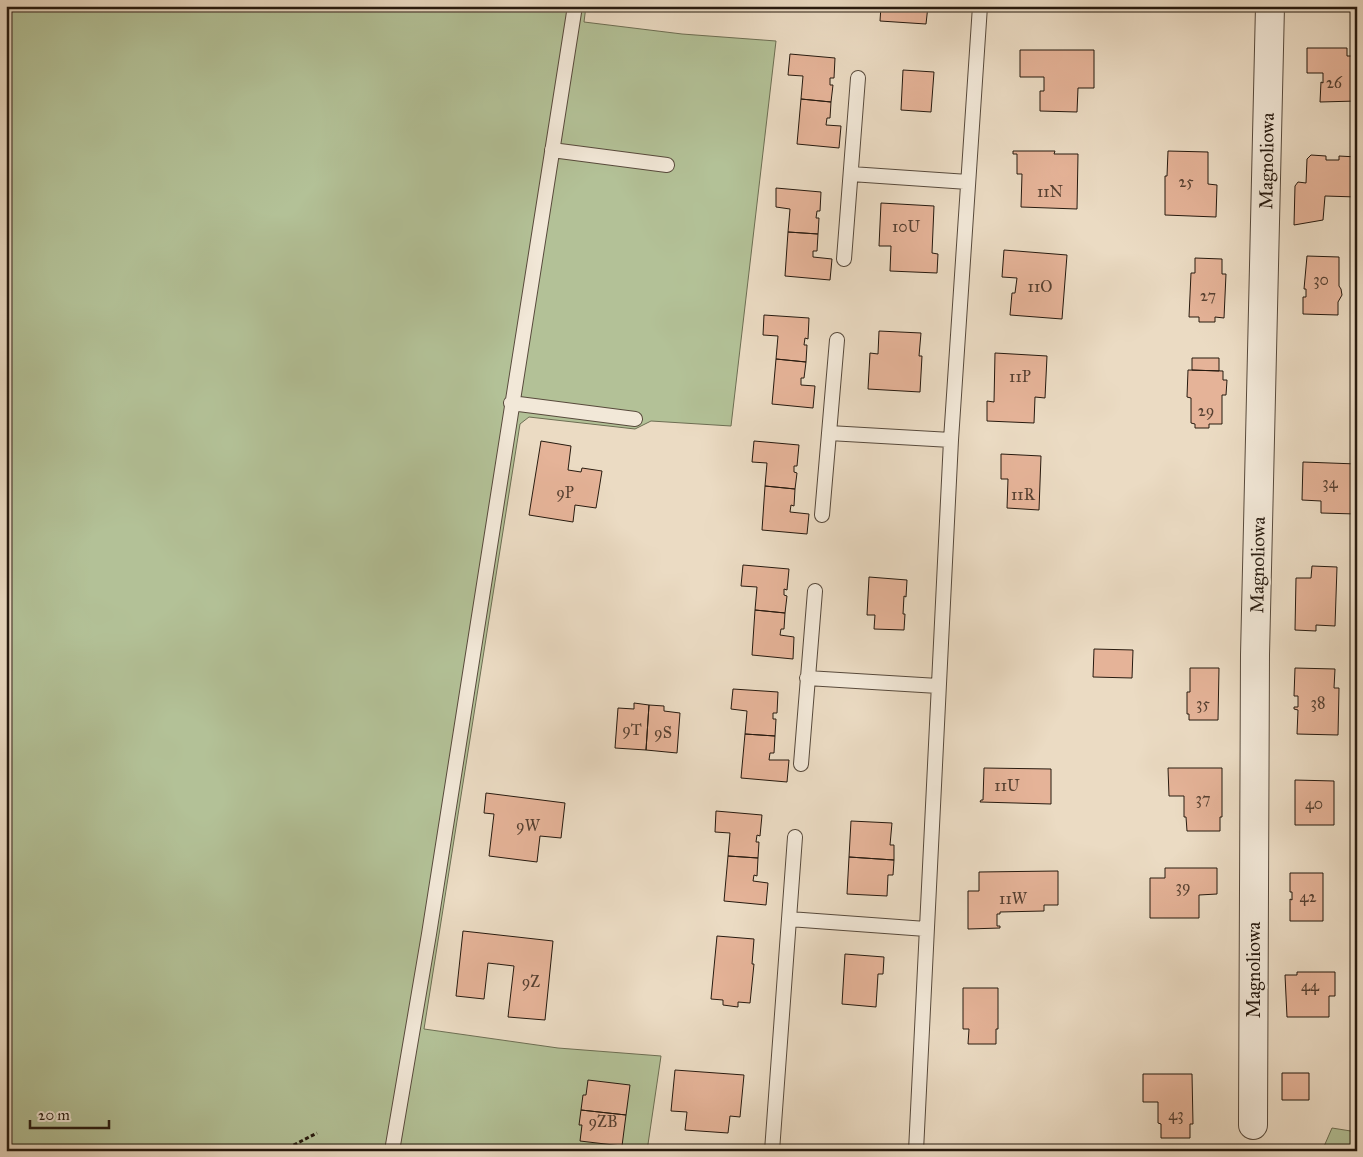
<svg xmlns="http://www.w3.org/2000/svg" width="1363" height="1157" font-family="'IM FELL Great Primer',serif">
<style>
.green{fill:#b3c197;stroke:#6d6e53}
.building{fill:#e5b398;stroke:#271a0f}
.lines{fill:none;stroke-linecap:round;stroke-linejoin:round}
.lane-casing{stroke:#584a3c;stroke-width:16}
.street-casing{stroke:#584a3c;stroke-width:30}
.path{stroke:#271a0f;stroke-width:3;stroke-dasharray:4 2.5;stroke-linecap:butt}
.lane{stroke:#f2e8d8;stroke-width:14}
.street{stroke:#f2e8d8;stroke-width:28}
.labels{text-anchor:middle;stroke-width:5;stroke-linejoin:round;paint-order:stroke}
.number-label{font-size:16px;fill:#564031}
.street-label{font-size:19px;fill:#271a0f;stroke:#f2e8d8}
</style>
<rect width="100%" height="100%" fill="#ebdbc3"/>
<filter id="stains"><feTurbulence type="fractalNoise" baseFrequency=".004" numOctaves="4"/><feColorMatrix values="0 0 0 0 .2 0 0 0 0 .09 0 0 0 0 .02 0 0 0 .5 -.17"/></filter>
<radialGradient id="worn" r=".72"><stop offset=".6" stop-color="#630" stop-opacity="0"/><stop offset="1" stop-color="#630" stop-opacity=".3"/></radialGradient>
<!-- green -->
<path class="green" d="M 6,6 L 586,6 L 584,22 L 682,34 L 776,41 L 731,426 L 651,421 L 635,429 L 529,417 L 520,424 L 424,1029 L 558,1048 L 661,1056 L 647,1151 L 6,1151 Z
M 1332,1128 L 1357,1132 L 1357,1151 L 1322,1151 Z"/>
<!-- building -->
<path class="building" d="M 881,6 L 928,6 L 926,24 L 880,21 Z
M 1307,48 L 1347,48 L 1347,56 L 1357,56 L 1357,101 L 1320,102 L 1321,82 L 1323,83 L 1323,73 L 1307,73 Z
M 1020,50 L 1094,50 L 1094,88 L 1078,88 L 1077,112 L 1040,111 L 1040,91 L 1044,91 L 1044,77 L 1020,77 Z
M 790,54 L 835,58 L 834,78 L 830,78 L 830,85 L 833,85 L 831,102 L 801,99 L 803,76 L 788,75 Z
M 903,70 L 934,72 L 931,112 L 901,110 Z
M 801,99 L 831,102 L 830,118 L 827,118 L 826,125 L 841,126 L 839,148 L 797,144 Z
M 1013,151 L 1055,151 L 1054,154 L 1078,154 L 1077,209 L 1021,207 L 1022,174 L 1017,174 L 1017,154 L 1013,154 Z
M 1168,151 L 1208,152 L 1208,184 L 1217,185 L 1216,217 L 1165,215 L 1165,176 L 1167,176 Z
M 1311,155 L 1326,156 L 1326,160 L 1339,160 L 1339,156 L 1357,157 L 1357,197 L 1325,196 L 1323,220 L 1294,225 L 1295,186 L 1298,182 L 1306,183 L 1307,159 Z
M 776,188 L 821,192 L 820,211 L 817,211 L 816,218 L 819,218 L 818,234 L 788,232 L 790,209 L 776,207 Z
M 881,203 L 934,206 L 932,253 L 938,254 L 937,273 L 890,271 L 891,246 L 879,246 Z
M 788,232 L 818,234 L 817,251 L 813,251 L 813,257 L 832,259 L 830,280 L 785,276 Z
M 1004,250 L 1067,255 L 1062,319 L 1010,315 L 1012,293 L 1015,293 L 1017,278 L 1002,277 Z
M 1307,256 L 1339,257 L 1339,286 L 1341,289 L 1342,295 L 1338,302 L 1338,315 L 1303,314 L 1303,297 L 1306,297 L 1306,289 L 1304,289 Z
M 1195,258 L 1222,259 L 1222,274 L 1226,274 L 1224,318 L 1215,317 L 1215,322 L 1199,322 L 1199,317 L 1189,317 L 1191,273 L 1195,273 Z
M 764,315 L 809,318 L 808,339 L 805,338 L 804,345 L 807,345 L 806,362 L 776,359 L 778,336 L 763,335 Z
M 879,331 L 921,333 L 919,356 L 922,356 L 920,392 L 868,389 L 870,353 L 878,354 Z
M 995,353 L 1047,356 L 1045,398 L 1035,397 L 1034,423 L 987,421 L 987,401 L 994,402 Z
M 1192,358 L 1219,358 L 1219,371 L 1192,370 Z
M 776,359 L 806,362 L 804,378 L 801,378 L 801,385 L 815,386 L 813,408 L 772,404 Z
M 1188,370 L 1223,371 L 1223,380 L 1227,380 L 1226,395 L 1222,395 L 1222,424 L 1209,424 L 1209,428 L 1195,428 L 1195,424 L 1191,423 L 1191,398 L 1187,397 Z
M 541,441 L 571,446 L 568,470 L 581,472 L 582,468 L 602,471 L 596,508 L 575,505 L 573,522 L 529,515 Z
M 754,441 L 799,445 L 797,466 L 794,466 L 794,472 L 797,473 L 795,489 L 765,486 L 767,463 L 752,462 Z
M 1001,454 L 1041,456 L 1039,510 L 1007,508 L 1008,479 L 1001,479 Z
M 1303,462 L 1357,464 L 1356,514 L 1321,513 L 1321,501 L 1302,500 Z
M 765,486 L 795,489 L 794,506 L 791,505 L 790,512 L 809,514 L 807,534 L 762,530 Z
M 743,565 L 789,569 L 787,590 L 784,589 L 784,595 L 787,596 L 785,613 L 755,610 L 757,587 L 741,586 Z
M 1312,566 L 1337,567 L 1335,626 L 1316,625 L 1316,631 L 1295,630 L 1296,578 L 1311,578 Z
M 869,577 L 907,580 L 906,597 L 904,596 L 903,614 L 905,614 L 904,630 L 874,629 L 875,615 L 867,615 Z
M 755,610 L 785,613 L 784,629 L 781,629 L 780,635 L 794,637 L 793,659 L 752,655 Z
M 1094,649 L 1133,650 L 1132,678 L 1093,677 Z
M 1190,668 L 1219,668 L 1218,720 L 1189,720 L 1189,714 L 1187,714 L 1187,692 L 1190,692 Z
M 1295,668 L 1335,669 L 1334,688 L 1339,688 L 1338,735 L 1297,734 L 1298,710 L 1294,709 L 1294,707 L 1298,707 L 1298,696 L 1294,696 Z
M 733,689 L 778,692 L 777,713 L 773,713 L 773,719 L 776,719 L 775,736 L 745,734 L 747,711 L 731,709 Z
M 634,703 L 649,705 L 646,750 L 615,748 L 618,708 L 634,709 Z
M 649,705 L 664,706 L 664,711 L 680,713 L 677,753 L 646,750 Z
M 745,734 L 775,736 L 774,753 L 770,753 L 769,760 L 789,760 L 787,782 L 741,778 Z
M 984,768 L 1051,769 L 1051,804 L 980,802 L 981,800 L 983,800 Z
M 1168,768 L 1222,768 L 1222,817 L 1220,817 L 1220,831 L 1187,831 L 1186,817 L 1184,817 L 1184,796 L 1169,796 Z
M 1295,780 L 1334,781 L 1334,825 L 1295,825 Z
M 486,793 L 565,803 L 561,838 L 540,836 L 537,862 L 489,856 L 494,814 L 484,813 Z
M 716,811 L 762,815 L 760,836 L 757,835 L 756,842 L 759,842 L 758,858 L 728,856 L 730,833 L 715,832 Z
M 851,821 L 892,823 L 890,845 L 894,845 L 894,860 L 849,857 Z
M 728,856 L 758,858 L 757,876 L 754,875 L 753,881 L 768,883 L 766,905 L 724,901 Z
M 849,857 L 894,860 L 893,875 L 888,875 L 887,896 L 847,894 Z
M 1165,868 L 1217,868 L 1217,894 L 1199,895 L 1199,918 L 1150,918 L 1150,878 L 1165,878 Z
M 1058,871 L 1058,905 L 1044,905 L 1044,911 L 1000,912 L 1000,914 L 997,914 L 997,926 L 1000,926 L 1000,928 L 968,929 L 968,891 L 979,891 L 979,872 Z
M 1290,873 L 1323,873 L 1323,921 L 1290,921 L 1290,899 L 1292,900 L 1292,892 L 1290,892 Z
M 463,931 L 553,941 L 545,1020 L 508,1017 L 514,966 L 488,963 L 484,999 L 456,996 Z
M 717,936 L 754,939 L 752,964 L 754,964 L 750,1003 L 738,1002 L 738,1007 L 723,1005 L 723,1000 L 711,999 Z
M 845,954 L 884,957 L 883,974 L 878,974 L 876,1007 L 842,1004 Z
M 1297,972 L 1335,972 L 1335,996 L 1329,996 L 1329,1017 L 1287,1017 L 1285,975 L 1297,975 Z
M 963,988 L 998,988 L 998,1029 L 996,1029 L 996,1044 L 968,1044 L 969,1029 L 963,1029 Z
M 675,1070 L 744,1075 L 740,1117 L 730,1116 L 728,1133 L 685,1130 L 687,1112 L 671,1111 Z
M 1282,1073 L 1309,1073 L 1309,1100 L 1282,1100 Z
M 1143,1074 L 1192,1074 L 1193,1124 L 1190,1124 L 1190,1138 L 1161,1138 L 1161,1124 L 1158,1123 L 1158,1102 L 1143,1102 Z
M 588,1080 L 630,1085 L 626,1115 L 581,1110 L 583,1095 L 586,1095 Z
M 581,1110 L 626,1115 L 622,1146 L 580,1141 L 582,1125 L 579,1125 Z"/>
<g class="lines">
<defs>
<path id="lane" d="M 552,150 L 667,165
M 851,174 L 968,182
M 844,259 L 858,78
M 511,403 L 635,419
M 829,433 L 951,440
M 822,515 L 837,340
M 807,678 L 938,686
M 801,764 L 815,591
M 789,919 L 795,837
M 392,1151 L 429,934 L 575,6
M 772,1151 L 789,919 L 926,929
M 916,1151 L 951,440 L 980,6"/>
<path id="street" d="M 1253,1125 L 1255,655 L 1270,6"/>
</defs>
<!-- lane casing -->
<use href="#lane" class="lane-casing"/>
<!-- street casing -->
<use href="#street" class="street-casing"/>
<!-- path -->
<path class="path" d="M 282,1151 L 317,1133"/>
<!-- lane -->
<use href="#lane" class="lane"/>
<!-- street -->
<use href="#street" class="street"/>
</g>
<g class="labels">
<!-- number labels -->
<g class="number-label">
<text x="1334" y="88">26</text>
<text x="1186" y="187">25</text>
<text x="1050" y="197">11N</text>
<text x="906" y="232">10U</text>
<text x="1321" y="285">30</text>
<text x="1040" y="292">11O</text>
<text x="1208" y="301">27</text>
<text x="1020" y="382">11P</text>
<text x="1206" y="416">29</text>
<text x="1330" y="488">34</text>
<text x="565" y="498">9P</text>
<text x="1023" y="500">11R</text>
<text x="1318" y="708">38</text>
<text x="1203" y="709">35</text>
<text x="632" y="735">9T</text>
<text x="663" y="738">9S</text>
<text x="1007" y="791">11U</text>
<text x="1203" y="804">37</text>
<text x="1314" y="809">40</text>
<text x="528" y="831">9W</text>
<text x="1183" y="892">39</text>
<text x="1308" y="902">42</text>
<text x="1013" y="904">11W</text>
<text x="531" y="987">9Z</text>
<text x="1310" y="991">44</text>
<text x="1176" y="1120">43</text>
<text x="603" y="1127">9ZB</text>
</g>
<!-- street labels -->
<g class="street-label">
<text transform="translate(1266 161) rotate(-89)" y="7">Magnoliowa</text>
<text transform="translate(1257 565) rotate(-89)" y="7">Magnoliowa</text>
<text transform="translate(1253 970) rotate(-90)" y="7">Magnoliowa</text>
</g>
</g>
<!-- margin -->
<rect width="1363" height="1157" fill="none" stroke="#ebdbc3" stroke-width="25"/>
<rect x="8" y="8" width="1348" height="1142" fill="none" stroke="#271a0f" stroke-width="2.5"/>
<rect x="12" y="12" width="1338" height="1132" fill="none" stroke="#271a0f"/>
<!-- scale -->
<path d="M30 1120v8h79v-8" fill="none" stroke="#271a0f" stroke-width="2.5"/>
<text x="38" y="1120" font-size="15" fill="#271a0f" stroke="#f2e8d8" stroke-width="4" paint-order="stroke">20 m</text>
<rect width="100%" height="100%" filter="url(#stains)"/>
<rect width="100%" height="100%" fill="url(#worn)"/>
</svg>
